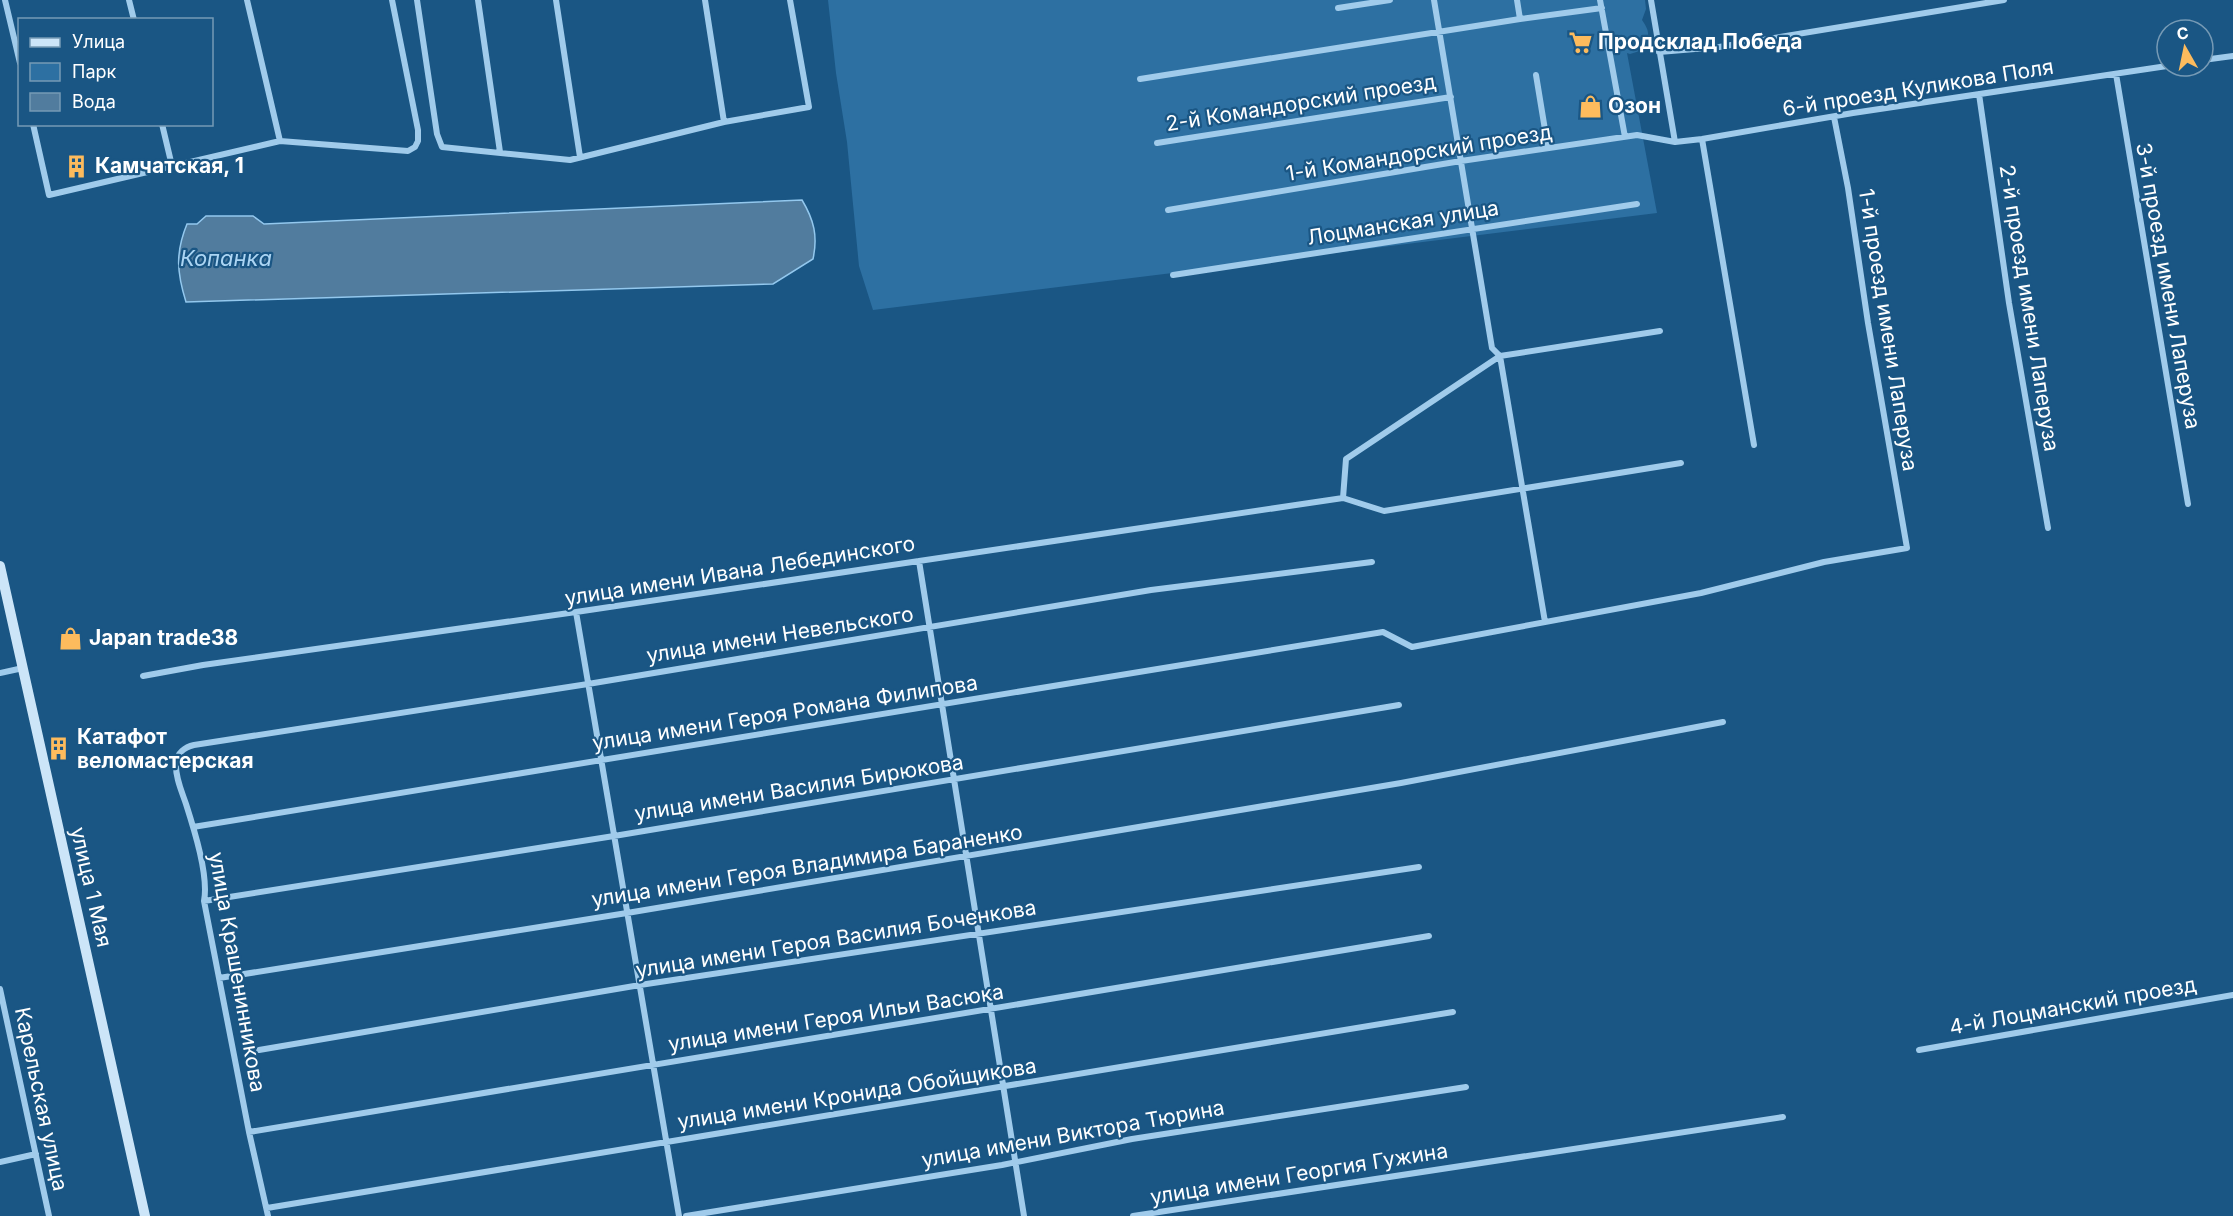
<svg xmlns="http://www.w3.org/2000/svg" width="2233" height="1216" font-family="Inter,sans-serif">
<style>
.green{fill:#2d70a2}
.water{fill:#517c9e;stroke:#93c8ee;stroke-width:1.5}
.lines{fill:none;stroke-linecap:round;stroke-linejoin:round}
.street{stroke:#a0cbeb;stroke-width:6}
.secondary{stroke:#cce5f8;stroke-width:10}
.labels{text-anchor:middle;stroke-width:4.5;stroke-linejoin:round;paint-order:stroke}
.poi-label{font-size:21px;font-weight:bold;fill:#fff;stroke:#1a5684;text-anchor:start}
.street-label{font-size:21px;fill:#fff;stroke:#1a5684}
.water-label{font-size:22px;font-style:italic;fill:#acd5f3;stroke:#1a5684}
</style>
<rect width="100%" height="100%" fill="#1a5684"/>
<!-- green -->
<path class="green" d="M 828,0 L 1645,0 L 1646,9 L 1642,20 C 1651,33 1649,36 1643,50 L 1630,54 L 1627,53 L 1657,213 L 873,310 L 859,266 L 847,142 L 836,73 Z"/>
<!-- water -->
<path class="water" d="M 802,200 C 814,220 818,236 813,259 L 773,284 L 186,302 C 177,273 175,253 187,224 L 197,224 L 206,216 L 253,216 L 264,224 Z"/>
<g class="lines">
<!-- street -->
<path class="street" d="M 5,0 L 20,63
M 129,0 L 134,20
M 247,0 L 280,141
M 417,0 L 437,134 L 442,147 L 570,160 L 724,122 L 809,107 L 790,0
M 478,0 L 500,152
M 556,0 L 580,157
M 705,0 L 724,122
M 1434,0 L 1492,348 L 1500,356 L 1545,622
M 1517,0 L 1520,19
M 1600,0 L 1625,137
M 1651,0 L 1675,142
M 1338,8 L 1390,0
M 1659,52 L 1719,47 L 2004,0
M 2203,60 L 2233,56
M 2116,74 L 2188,504
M 1536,75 L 1548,148
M 1140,79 L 1520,19 L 1602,8
M 1979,94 L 2009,303 L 2048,528
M 33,124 L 49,195 L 280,141 L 408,151 L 415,147 L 418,141 L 418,130 L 392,0
M 162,124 L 172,166
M 1702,139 L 1754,445
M 1157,143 L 1451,97
M 1168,210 L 1461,161 L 1637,135 L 1675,142 L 1702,139 L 1853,113 L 2167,66
M 1173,275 L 1637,204
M 1343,498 L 1346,459 L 1500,356 L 1660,331
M 919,561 L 1024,1216
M 576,612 L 679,1216
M 0,673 L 23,668
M 143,676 L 203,665 L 576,612 L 1343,498 L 1384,511 L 1681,463
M 193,827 L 1383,632 L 1412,647 L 1701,593 L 1824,562 L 1907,548 L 1868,323 L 1848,188 L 1834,117
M 204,901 L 614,836 L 1399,705
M 219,978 L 627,913 L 1401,783 L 1723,722
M 0,989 L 49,1216
M 259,1050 L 640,985 L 1419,867
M 1919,1050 L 2233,995
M 249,1132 L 1429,936
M 0,1162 L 36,1154
M 267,1208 L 1453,1012
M 268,1216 L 249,1132 L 204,901 C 209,876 194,829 186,804 C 182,792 175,777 176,763 C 177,753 185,747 194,745 L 588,684 L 1151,590 L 1372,562
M 686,1216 L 1002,1165 L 1132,1139 L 1466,1087
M 1133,1216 L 1783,1117"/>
<!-- secondary -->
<path class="secondary" d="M 0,566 L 145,1216"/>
</g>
<!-- icons -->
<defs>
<symbol id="supermarket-bare" viewBox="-9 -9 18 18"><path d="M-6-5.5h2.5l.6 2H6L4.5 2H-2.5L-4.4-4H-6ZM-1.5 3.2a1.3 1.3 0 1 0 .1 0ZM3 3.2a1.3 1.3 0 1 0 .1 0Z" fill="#fdbb5d" stroke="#1a5684" stroke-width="2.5" paint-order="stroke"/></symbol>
<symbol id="shop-bare" viewBox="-9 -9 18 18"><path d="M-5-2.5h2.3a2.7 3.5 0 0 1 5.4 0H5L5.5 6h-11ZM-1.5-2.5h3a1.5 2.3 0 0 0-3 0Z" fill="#fdbb5d" stroke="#1a5684" stroke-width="2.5" paint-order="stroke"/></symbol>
<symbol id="building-bare" viewBox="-9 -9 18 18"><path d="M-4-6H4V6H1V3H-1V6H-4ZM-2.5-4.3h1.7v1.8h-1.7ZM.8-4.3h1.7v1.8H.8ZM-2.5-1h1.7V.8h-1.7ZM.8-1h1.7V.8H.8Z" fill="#fdbb5d" stroke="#1a5684" stroke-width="2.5" paint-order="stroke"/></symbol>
</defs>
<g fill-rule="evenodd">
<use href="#supermarket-bare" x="1564" y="26" width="33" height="33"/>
<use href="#shop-bare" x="1574" y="90" width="33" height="33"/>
<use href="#building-bare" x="60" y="150" width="33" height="33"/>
<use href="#shop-bare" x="54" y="622" width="33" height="33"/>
<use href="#building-bare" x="42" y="732" width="33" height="33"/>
</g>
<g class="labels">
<!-- poi labels -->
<g class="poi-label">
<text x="1598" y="49">Продсклад Победа</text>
<text x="1608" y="113">Озон</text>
<text x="95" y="173">Камчатская, 1</text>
<text x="89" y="645">Japan trade38</text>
<text x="77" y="744">Катафот<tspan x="77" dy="24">веломастерская</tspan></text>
</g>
<!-- street labels -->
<g class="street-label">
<text transform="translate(1918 88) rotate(-9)" y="7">6-й проезд Куликова Поля</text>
<text transform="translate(1301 103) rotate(-9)" y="7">2-й Командорский проезд</text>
<text transform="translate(1419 153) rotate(-9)" y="7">1-й Командорский проезд</text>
<text transform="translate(1403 223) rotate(-9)" y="7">Лоцманская улица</text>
<text transform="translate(2168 286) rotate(80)" y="7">3-й проезд имени Лаперуза</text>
<text transform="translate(2029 308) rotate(81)" y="7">2-й проезд имени Лаперуза</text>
<text transform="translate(1888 330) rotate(81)" y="7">1-й проезд имени Лаперуза</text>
<text transform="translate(740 571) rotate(-9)" y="7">улица имени Ивана Лебединского</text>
<text transform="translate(780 635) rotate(-9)" y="7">улица имени Невельского</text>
<text transform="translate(785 713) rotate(-9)" y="7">улица имени Героя Романа Филипова</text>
<text transform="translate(799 788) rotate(-9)" y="7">улица имени Василия Бирюкова</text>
<text transform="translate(807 866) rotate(-9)" y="7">улица имени Героя Владимира Бараненко</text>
<text transform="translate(91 887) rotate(77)" y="7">улица 1 Мая</text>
<text transform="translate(836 939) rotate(-9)" y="7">улица имени Героя Василия Боченкова</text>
<text transform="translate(237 972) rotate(80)" y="7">улица Крашенинникова</text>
<text transform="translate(2073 1006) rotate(-10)" y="7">4-й Лоцманский проезд</text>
<text transform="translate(836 1018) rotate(-9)" y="7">улица имени Героя Ильи Васюка</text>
<text transform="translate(857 1094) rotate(-9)" y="7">улица имени Кронида Обойщикова</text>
<text transform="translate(41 1099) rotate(78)" y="7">Карельская улица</text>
<text transform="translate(1073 1134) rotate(-10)" y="7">улица имени Виктора Тюрина</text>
<text transform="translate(1299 1174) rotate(-9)" y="7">улица имени Георгия Гужина</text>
</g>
<!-- water labels -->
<g class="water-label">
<text x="226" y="266">Копанка</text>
</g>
</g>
<!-- legend -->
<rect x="18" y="18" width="195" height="108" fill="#1a5684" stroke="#769ab5" stroke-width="1.5"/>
<rect x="30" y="38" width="30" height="9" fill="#cce5f8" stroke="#769ab5" stroke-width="1.5"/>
<text x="72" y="48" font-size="18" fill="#ffffff">Улица</text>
<rect x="30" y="63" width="30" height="18" fill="#2d70a2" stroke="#769ab5" stroke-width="1.5"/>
<text x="72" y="78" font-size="18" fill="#ffffff">Парк</text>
<rect x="30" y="93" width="30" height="18" fill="#517c9e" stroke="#769ab5" stroke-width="1.5"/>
<text x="72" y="108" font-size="18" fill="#ffffff">Вода</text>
<!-- north arrow -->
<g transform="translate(2185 48) rotate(351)"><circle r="28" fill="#1a5684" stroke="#769ab5" stroke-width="1.5"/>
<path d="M0-4.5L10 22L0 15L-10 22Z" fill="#fdbb5d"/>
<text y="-9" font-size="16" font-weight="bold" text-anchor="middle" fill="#ffffff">С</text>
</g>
</svg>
